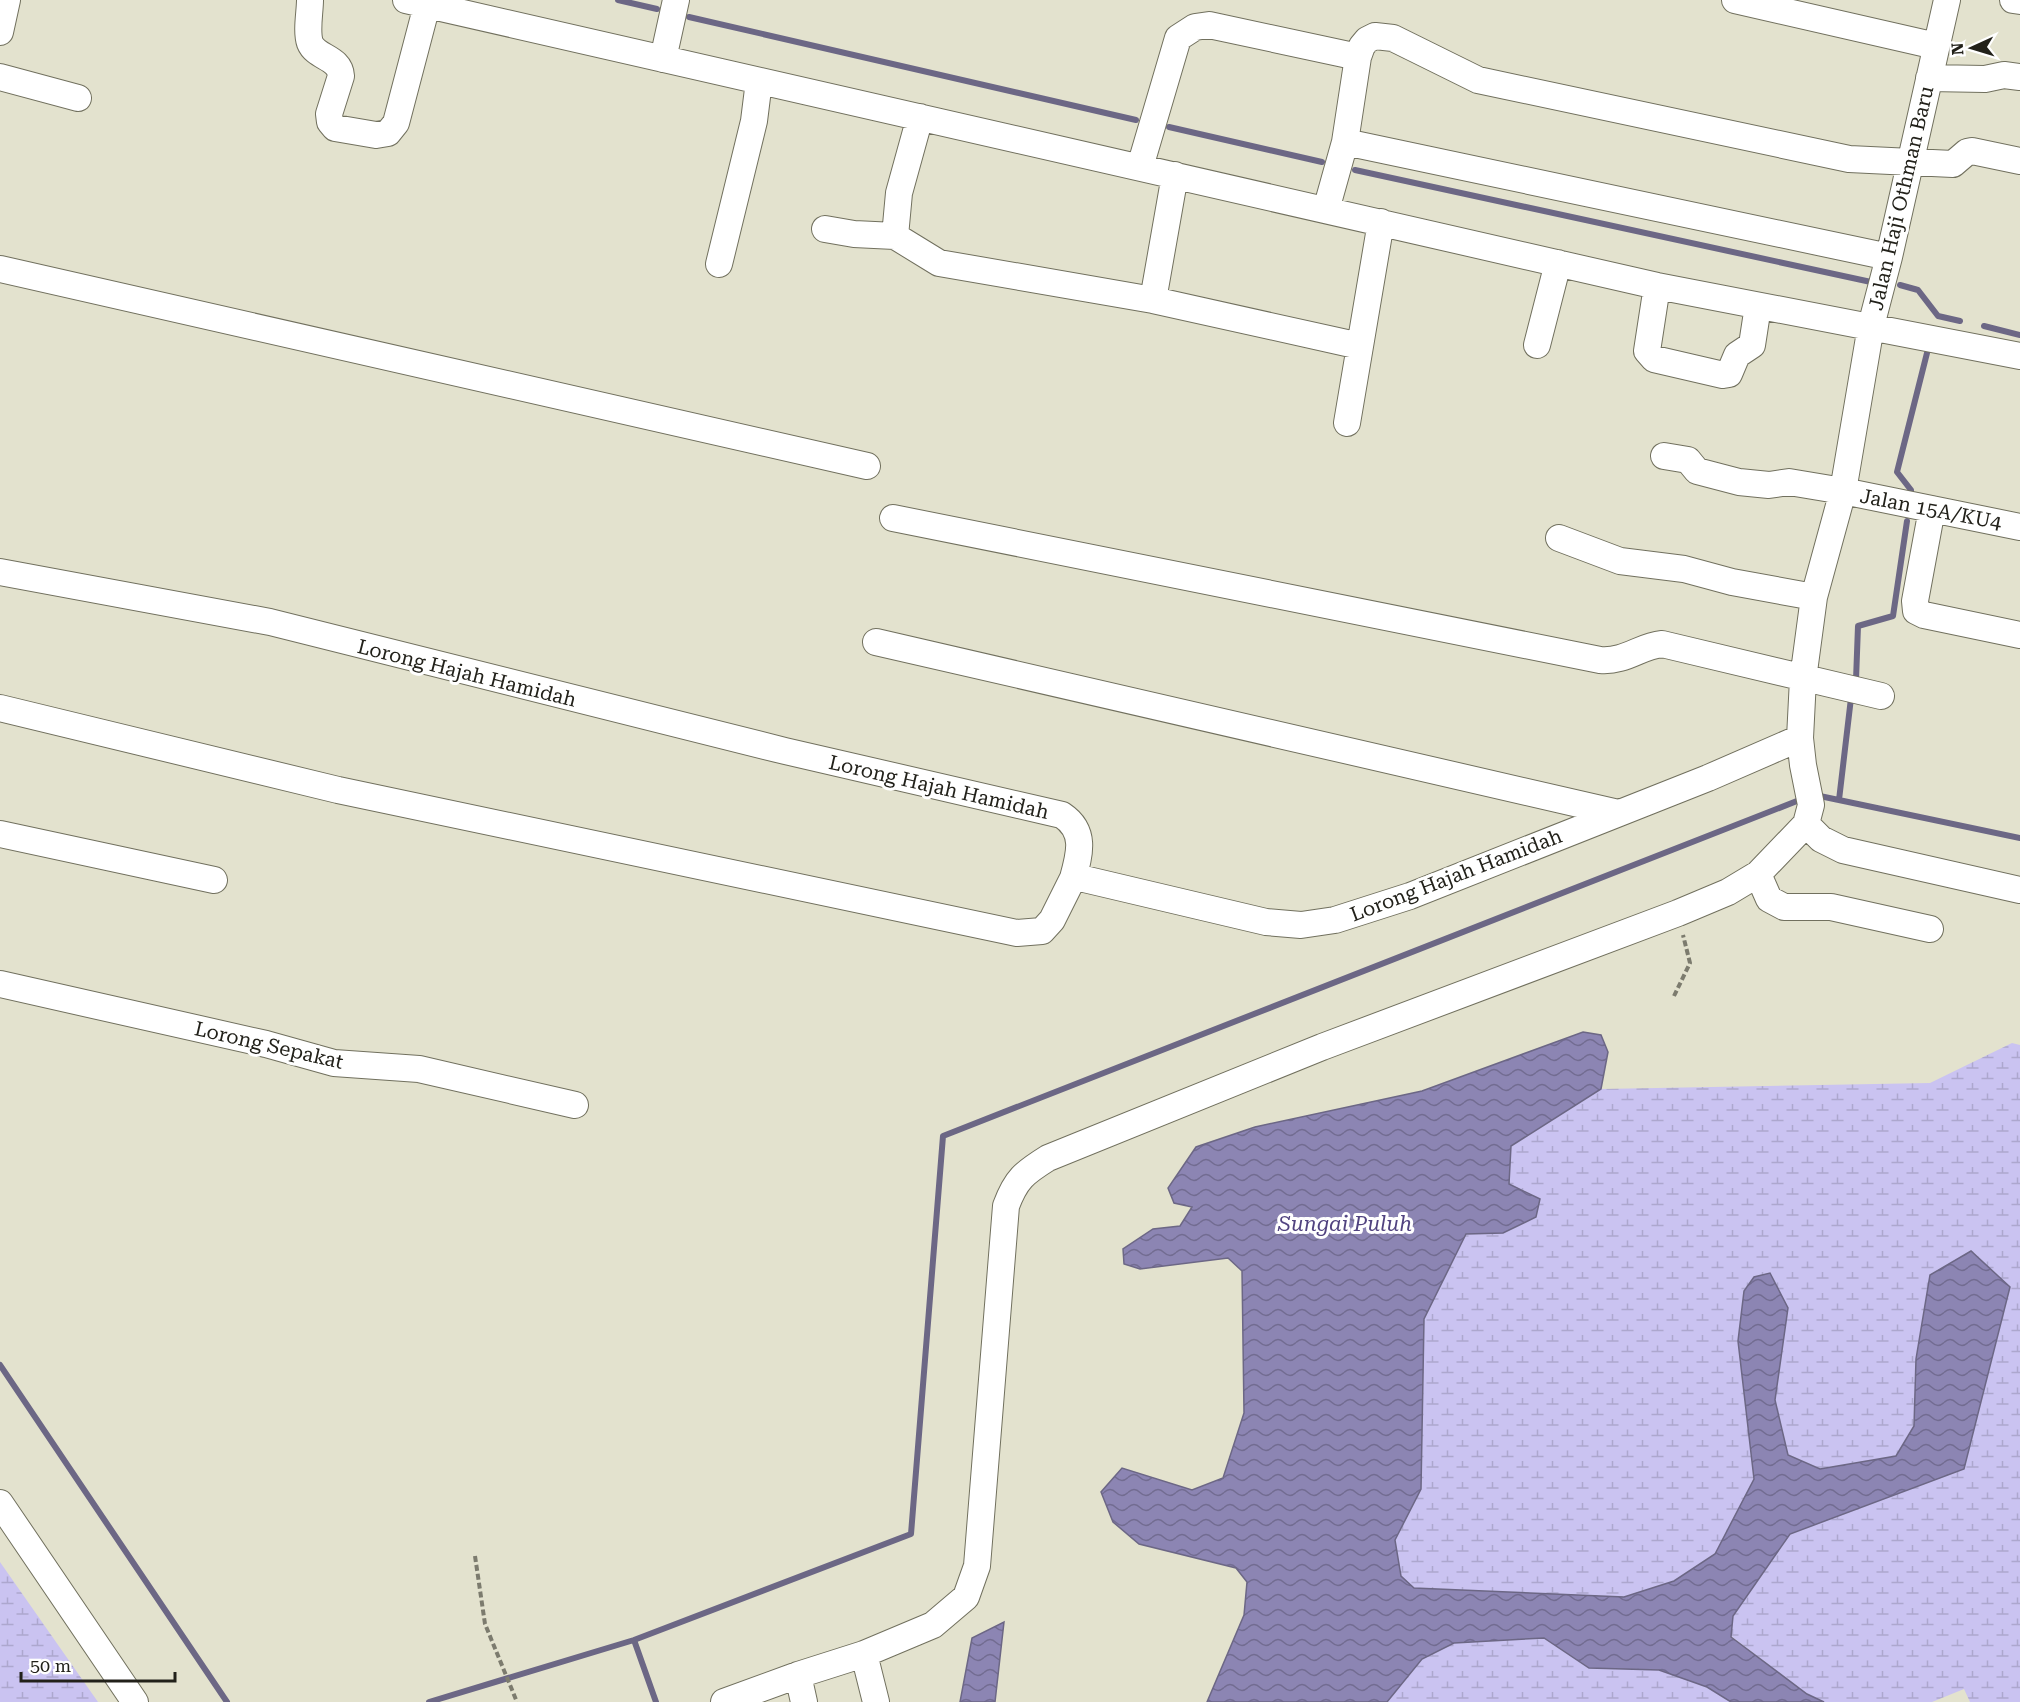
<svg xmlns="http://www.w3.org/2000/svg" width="2020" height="1702" font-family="'Roboto Serif',serif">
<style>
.wetland{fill:url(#wetland-marsh)}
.water{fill:url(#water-waves);stroke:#6c6785;stroke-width:1.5}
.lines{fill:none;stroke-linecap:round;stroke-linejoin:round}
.stream{stroke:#6c6785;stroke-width:6}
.minor-casing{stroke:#71705e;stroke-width:28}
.path{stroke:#7c7b6e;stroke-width:4;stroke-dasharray:6 3;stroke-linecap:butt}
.minor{stroke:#fff;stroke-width:26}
.labels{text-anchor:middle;stroke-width:6;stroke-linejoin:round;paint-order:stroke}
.street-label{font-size:20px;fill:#22211a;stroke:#fff}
.water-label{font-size:21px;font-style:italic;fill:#514380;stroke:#fff}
</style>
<defs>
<pattern id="wetland-marsh" width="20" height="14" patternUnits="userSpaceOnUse" patternTransform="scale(1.5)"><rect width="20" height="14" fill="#cac3f1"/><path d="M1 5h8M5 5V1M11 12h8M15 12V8" fill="none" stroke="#ada7ce"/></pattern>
<pattern id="water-waves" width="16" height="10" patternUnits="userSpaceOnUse" patternTransform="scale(1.5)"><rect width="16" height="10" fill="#8c85b3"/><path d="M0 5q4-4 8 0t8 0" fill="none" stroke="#726c91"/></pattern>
</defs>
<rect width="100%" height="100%" fill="#e3e2ce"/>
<!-- wetland -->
<path class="wetland" d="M 2012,1043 L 2020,1045 L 2020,1702 L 1970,1702 L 1964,1689 L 1932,1702 L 1824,1702 L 1807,1694 L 1731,1636 L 1733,1616 L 1790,1534 L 1964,1469 L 1916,1359 L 1914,1426 L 1896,1456 L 1820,1469 L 1788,1455 L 1775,1400 L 1788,1308 L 1738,1341 L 1754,1479 L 1715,1554 L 1674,1581 L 1624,1597 L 1414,1588 L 1401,1577 L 1395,1540 L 1421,1489 L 1424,1319 L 1466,1234 L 1503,1233 L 1536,1217 L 1540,1199 L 1509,1184 L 1511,1145 L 1601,1089 L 1930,1083 Z
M 0,1562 L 98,1702 L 0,1702 Z
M 1544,1638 L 1589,1668 L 1659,1670 L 1707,1687 L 1731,1702 L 1387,1702 L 1422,1659 L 1454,1643 Z"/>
<!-- water -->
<path class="water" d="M 1583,1032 L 1601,1035 L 1608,1052 L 1601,1089 L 1511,1146 L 1509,1184 L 1540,1199 L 1536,1217 L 1503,1233 L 1466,1234 L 1424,1319 L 1421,1489 L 1395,1540 L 1401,1576 L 1414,1588 L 1624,1597 L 1674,1581 L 1715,1554 L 1754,1479 L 1738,1341 L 1744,1291 L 1754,1277 L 1770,1273 L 1788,1308 L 1775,1400 L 1788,1455 L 1820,1469 L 1896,1456 L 1914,1426 L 1916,1359 L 1930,1275 L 1971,1251 L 2010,1287 L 1964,1469 L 1790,1534 L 1733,1616 L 1731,1637 L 1807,1694 L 1824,1702 L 1731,1702 L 1707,1687 L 1659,1670 L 1589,1668 L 1544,1638 L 1454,1643 L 1422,1659 L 1387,1702 L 1207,1702 L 1244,1615 L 1247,1582 L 1236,1568 L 1139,1544 L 1113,1522 L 1101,1492 L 1122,1468 L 1192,1490 L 1223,1478 L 1244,1413 L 1242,1271 L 1228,1258 L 1140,1269 L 1124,1264 L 1123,1249 L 1153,1229 L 1180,1226 L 1192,1207 L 1174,1203 L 1168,1188 L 1196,1147 L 1255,1127 L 1422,1091 Z
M 1004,1622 L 995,1702 L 960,1702 L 972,1638 Z"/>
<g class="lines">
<!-- stream -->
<path class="stream" d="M 618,0 L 657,9
M 689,17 L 1136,120
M 1169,127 L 1322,162
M 1355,170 L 1871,282
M 1900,285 L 1918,290 L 1938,316 L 1960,321
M 1984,326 L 2020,335
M 1911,496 L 1911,490 L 1897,472 L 1927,353
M 1856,680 L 1858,626 L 1893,616 L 1907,521
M 1815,795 L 2020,838
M 1839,800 L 1851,698
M 0,1365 L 227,1702
M 634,1640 L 656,1702
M 429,1702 L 634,1640 L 911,1534 L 943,1136 L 1802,799"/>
<defs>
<path id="minor" d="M 310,0 C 310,12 306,31 310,43 C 316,58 340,57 341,76 L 329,114 L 330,122 L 335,128 L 376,135 L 388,133 L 396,123 L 427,5
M 406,0 L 1657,286 L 2020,356
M 1735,0 L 1936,46
M 2013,0 L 2020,1
M 0,32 L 7,0
M 663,59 L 676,0
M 0,77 L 78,98
M 1929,78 L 1985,79 L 2004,75 L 2020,77
M 1345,142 L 1889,257
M 1140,167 L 1178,38 L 1195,27 L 1209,25 L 1358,57
M 1326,210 L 1345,142 L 1358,57 L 1362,46 L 1367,40 L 1375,36 L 1393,38 L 1478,80 L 1849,159 L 1953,164 L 1967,152 L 1972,151 L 2020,161
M 825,229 L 854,234 L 895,236 L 939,263 L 1153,300 L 1175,175
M 895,236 L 899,193 L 920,117
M 719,264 L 754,121 L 759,81
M 0,269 L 867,466
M 1657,286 L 1647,351 L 1654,359 L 1723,375 L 1729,374 L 1737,355 L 1752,345 L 1758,306
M 1153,300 L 1360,346
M 1537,345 L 1558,263
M 1347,423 L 1381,222
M 1664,456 L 1688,460 L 1697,471 L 1739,482 L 1769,485 L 1789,482 L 1843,491 L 2020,527
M 1932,509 L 1915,601 L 1916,611 L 1924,615 L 2020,635
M 893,518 L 1600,660 C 1626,662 1640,646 1662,644 L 1881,696
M 1559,538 L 1620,561 L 1684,569 L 1732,582 L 1814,597
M 0,572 L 270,622 L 785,751 L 1062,815 C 1086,831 1080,853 1073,878 L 1084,879 L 1266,922 L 1301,925 L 1335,920 L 1410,896 L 1708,778 L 1800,738
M 876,642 L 1618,813
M 0,708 L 338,790 L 1017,933 L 1042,931 L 1052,920 L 1073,878
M 1806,824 L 1821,839 L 1843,850 L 2020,890
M 0,834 L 214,880
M 1758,874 L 1769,899 L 1784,907 L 1831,907 L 1930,929
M 0,984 L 266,1044 L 334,1063 L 419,1069 L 575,1105
M 0,1503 L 135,1702
M 864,1654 L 876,1702
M 798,1675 L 804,1702
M 724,1702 L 798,1675 L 864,1654 L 933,1625 L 966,1597 L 977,1566 L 1006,1206 C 1016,1179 1024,1173 1048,1158 L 1322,1047 L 1678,913 L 1728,892 L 1758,874 L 1806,824 L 1811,805 L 1803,765 L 1800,738 L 1803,679 L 1814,597 L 1843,491 L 1871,326 L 1889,257 L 1947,0"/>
</defs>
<!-- minor casing -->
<use href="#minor" class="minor-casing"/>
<!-- path -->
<path class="path" d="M 1674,996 L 1690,963 L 1683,935
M 475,1556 L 485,1624 L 517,1702"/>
<!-- minor -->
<use href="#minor" class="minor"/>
</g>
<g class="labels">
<!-- street labels -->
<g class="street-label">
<text transform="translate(1901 198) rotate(-77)" y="7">Jalan Haji Othman Baru</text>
<text transform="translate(1931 509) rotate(11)" y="7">Jalan 15A/KU4</text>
<text transform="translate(467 673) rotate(14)" y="7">Lorong Hajah Hamidah</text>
<text transform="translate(939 787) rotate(13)" y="7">Lorong Hajah Hamidah</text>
<text transform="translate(1456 875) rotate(-21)" y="7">Lorong Hajah Hamidah</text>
<text transform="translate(269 1045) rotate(13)" y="7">Lorong Sepakat</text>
</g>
<!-- water labels -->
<g class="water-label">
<text x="1345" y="1231">Sungai Puluh</text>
</g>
</g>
<!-- north arrow -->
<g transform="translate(1972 48) rotate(266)" stroke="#ffffff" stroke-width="4.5" paint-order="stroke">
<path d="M0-4.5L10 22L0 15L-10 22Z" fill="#22211a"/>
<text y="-9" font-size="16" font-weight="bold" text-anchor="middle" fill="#22211a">N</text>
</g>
<!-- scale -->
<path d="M21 1672v9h154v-9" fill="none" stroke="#22211a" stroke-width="3"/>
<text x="30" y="1672" font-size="18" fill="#22211a" stroke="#ffffff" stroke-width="4.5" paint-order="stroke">50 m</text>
</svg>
